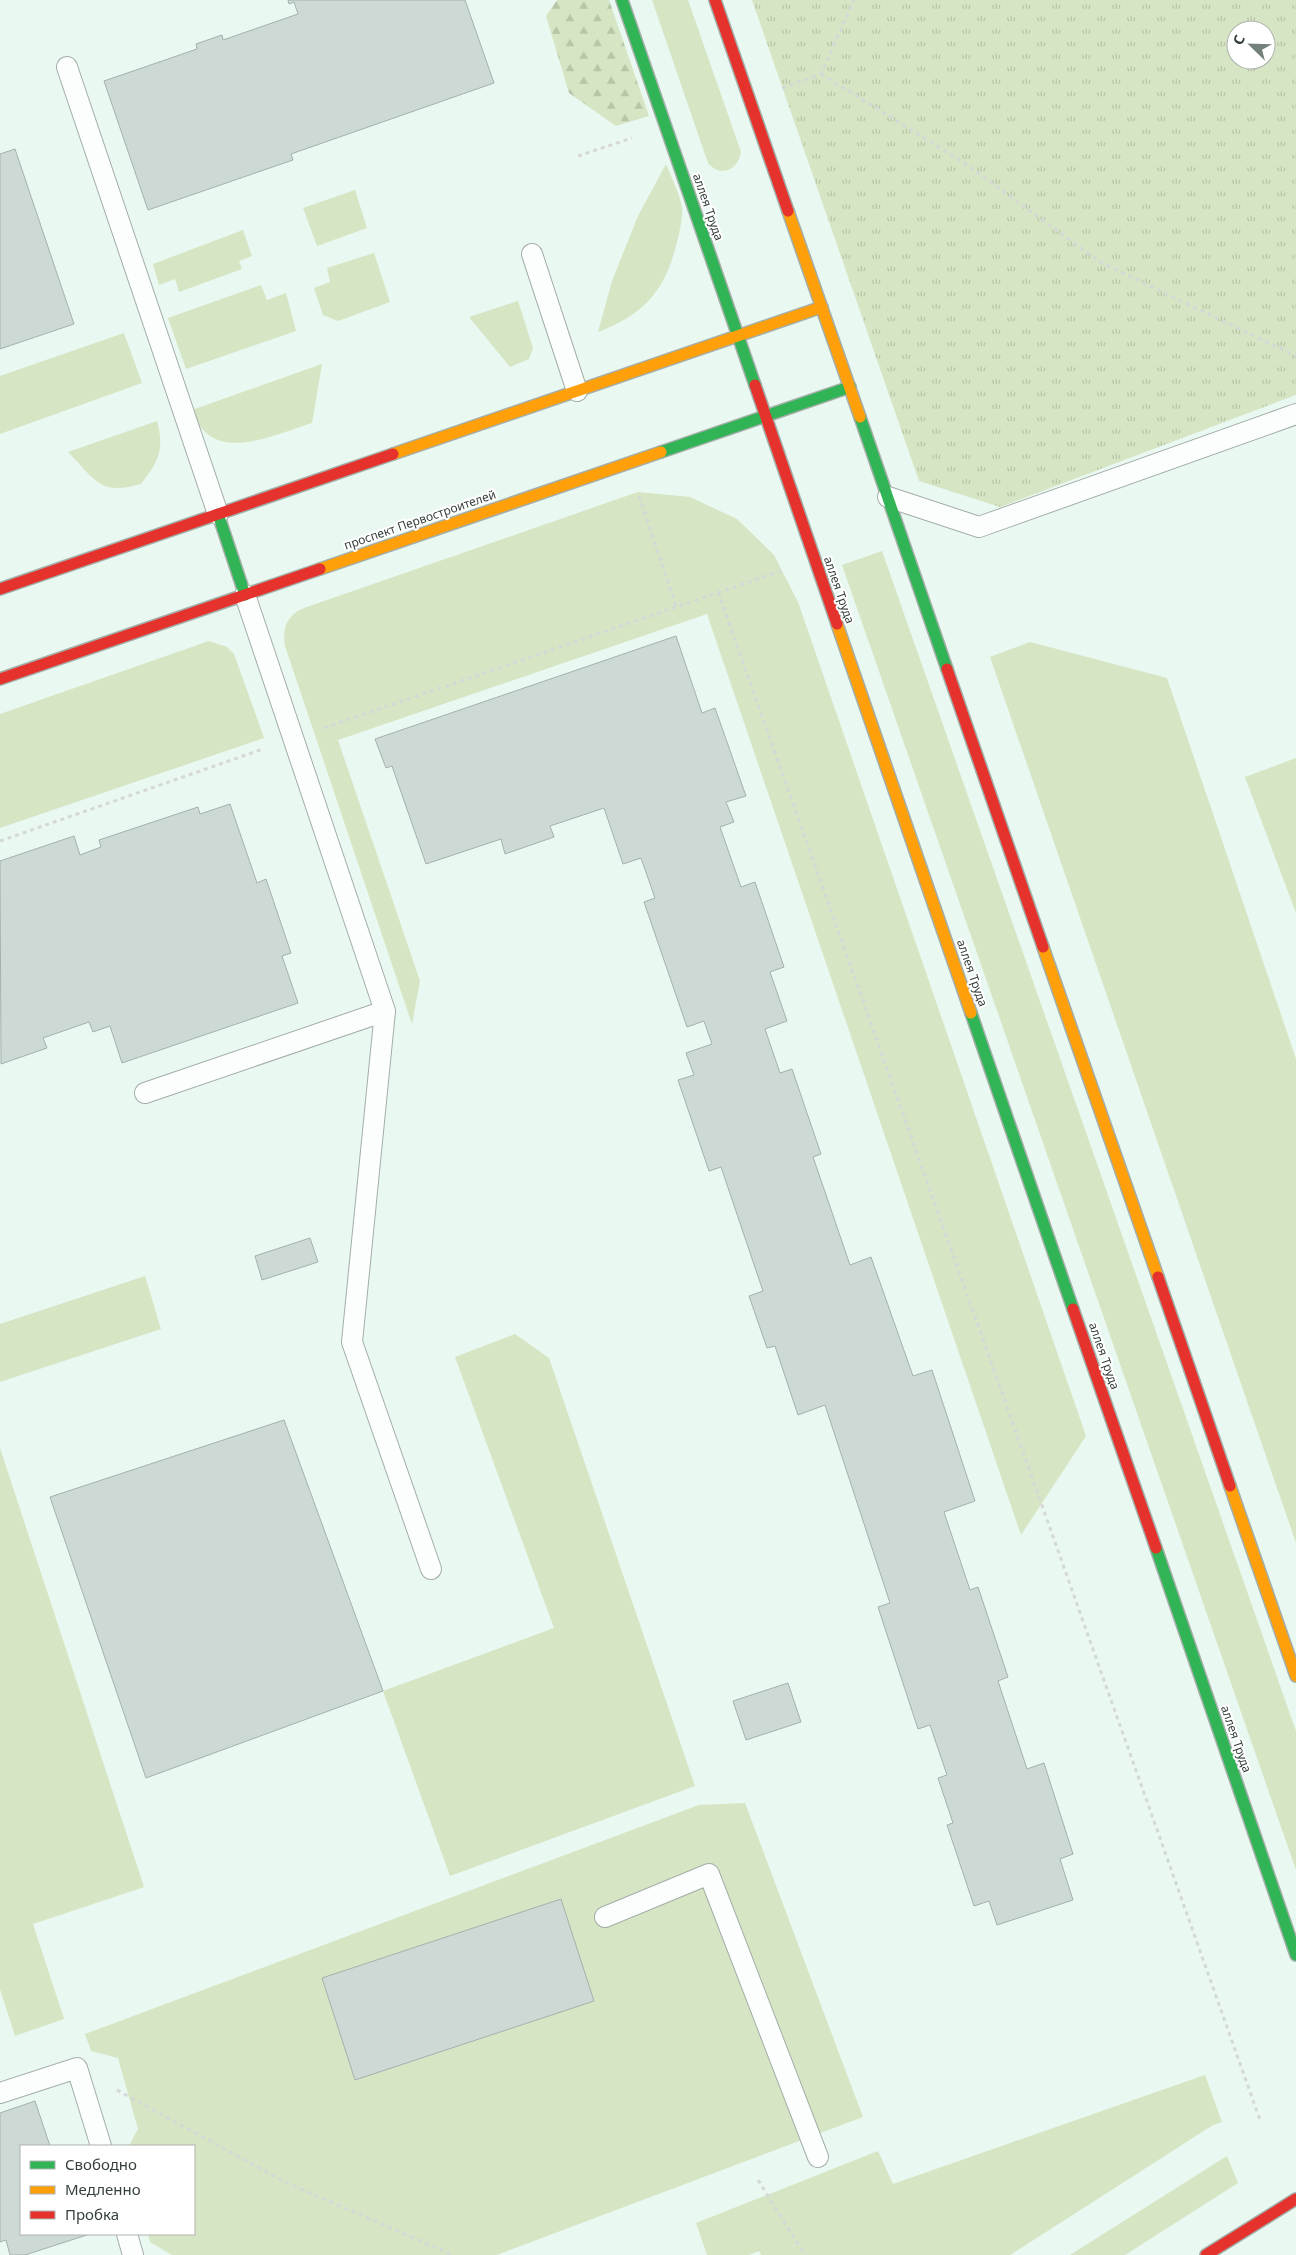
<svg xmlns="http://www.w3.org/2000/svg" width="1296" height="2255" font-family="'Noto Sans',sans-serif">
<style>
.grass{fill:#d6e5c3}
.forest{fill:url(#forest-firs)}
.park{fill:url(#park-tufts);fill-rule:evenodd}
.building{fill:#ccd9d4;stroke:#a4b1ac}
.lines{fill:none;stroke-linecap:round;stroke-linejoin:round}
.lane-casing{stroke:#a3aea8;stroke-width:22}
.fast-casing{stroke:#a3aea8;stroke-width:14}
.slow-casing{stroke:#a3aea8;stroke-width:14}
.jam-casing{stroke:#a3aea8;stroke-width:14}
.path{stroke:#d5d9d6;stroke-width:3;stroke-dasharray:4 4;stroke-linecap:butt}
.lane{stroke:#fcfefd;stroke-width:20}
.fast{stroke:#30b455;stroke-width:11}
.slow{stroke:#ff9f0a;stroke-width:11}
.jam{stroke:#e5322d;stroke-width:11}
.labels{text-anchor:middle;stroke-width:4;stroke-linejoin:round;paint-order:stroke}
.street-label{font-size:12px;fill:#35403a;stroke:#fff}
</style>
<defs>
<pattern id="forest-firs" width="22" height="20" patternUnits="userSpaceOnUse" patternTransform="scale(1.25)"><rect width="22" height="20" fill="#d6e5c3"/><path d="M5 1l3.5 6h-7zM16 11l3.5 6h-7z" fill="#b8c6a8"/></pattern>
<pattern id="park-tufts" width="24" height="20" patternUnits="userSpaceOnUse" patternTransform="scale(1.25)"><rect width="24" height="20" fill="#d6e5c3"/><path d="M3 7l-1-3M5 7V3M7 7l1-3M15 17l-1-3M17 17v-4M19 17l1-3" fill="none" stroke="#b8c6a8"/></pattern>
</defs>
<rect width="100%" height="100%" fill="#e9f8f0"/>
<!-- grass -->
<path class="grass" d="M 652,0 L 688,0 L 741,152 C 738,170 721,178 708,163 Z
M 666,164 C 671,177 680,194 682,208 C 683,220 679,233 676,246 C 664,292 643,315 598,332 L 612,281 L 638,216 Z
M 355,190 L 367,228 L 317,246 L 303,208 Z
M 243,230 L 252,256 L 239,261 L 242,269 L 179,292 L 175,279 L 159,285 L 153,264 Z
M 374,253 L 390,302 L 338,321 L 323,315 L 314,288 L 330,282 L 327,268 Z
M 261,285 L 267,300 L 286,293 L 296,331 L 186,369 L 168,318 Z
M 518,301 L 533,348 L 529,359 L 510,367 L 469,317 Z
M 124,333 L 142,383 L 0,434 L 0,376 Z
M 322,364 L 312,423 C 272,435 211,467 192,410 Z
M 157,421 C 165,450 158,462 141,484 C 99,496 96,480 68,452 Z
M 638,492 L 690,497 L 737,519 L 774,555 L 798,602 L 1086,1436 L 1021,1535 L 707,614 L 338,740 L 420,981 L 412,1024 L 285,646 C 282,628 287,615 304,608 Z
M 882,551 L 1296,1731 L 1296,1870 L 842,565 Z
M 209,641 L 227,647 L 234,654 L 264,738 L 0,828 L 0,714 Z
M 1030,642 L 1167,678 L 1296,1059 L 1296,1543 L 990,657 Z
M 1296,758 L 1296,913 L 1245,777 Z
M 145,1276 L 161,1329 L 0,1382 L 0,1324 Z
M 515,1334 L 549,1358 L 695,1786 L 450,1876 L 383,1691 L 554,1628 L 455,1357 Z
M 0,1448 L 144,1887 L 33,1924 L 64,2019 L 15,2036 L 0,1989 Z
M 745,1803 L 863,2117 L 497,2255 L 172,2255 L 150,2242 L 148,2234 L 194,2234 L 194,2146 L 129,2146 L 138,2129 L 118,2058 L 91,2051 L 85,2034 L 699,1805 Z
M 1205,2075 L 1222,2122 L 1213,2125 L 1010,2255 L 761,2255 L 759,2251 L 749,2255 L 707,2255 L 696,2223 L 878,2151 L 893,2184 Z
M 1227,2156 L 1238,2183 L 1125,2255 L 1070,2255 Z"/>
<!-- forest -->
<path class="forest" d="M 557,0 L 609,0 L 649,116 L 616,126 L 569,93 L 546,16 Z"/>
<!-- park -->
<path class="park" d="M 752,0 L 1296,0 L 1296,395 L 1000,507 L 919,481 ZM 1236,30 L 1266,30 L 1266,60 L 1236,60 Z"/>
<!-- building -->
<path class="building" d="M 288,0 L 465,0 L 494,83 L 291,154 L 293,160 L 148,210 L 104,81 L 197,49 L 196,44 L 222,35 L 223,40 L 298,14 L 294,2 L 289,4 Z
M 15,149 L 74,324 L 0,349 L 0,154 Z
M 676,636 L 702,713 L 715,708 L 746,796 L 726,802 L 734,822 L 720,827 L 741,887 L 755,882 L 784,967 L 770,972 L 787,1021 L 765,1029 L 780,1073 L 792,1069 L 821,1154 L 813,1157 L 850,1265 L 871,1257 L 913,1376 L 932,1370 L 975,1501 L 944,1512 L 970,1590 L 978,1587 L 1008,1677 L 998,1681 L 1027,1769 L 1044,1763 L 1073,1854 L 1060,1859 L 1073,1900 L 997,1925 L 989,1901 L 974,1906 L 947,1825 L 953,1823 L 938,1778 L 947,1775 L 930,1725 L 918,1729 L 878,1607 L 890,1603 L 825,1405 L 798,1415 L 775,1346 L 767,1348 L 749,1296 L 763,1291 L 721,1167 L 709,1171 L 678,1080 L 694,1075 L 686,1053 L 712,1044 L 704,1021 L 687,1027 L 644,902 L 655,898 L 641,858 L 623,864 L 604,808 L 550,826 L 554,837 L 505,854 L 501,839 L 426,864 L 392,766 L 386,768 L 375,739 Z
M 230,804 L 257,883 L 266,879 L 291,953 L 282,956 L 298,1003 L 122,1063 L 110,1026 L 93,1032 L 89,1022 L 43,1038 L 47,1048 L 1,1064 L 0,861 L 74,836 L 80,855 L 101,847 L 99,840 L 198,807 L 200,814 Z
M 310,1238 L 318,1262 L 262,1280 L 255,1256 Z
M 284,1420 L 383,1691 L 146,1778 L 50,1497 Z
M 788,1683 L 801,1722 L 746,1740 L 733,1701 Z
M 561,1899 L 594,2001 L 355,2080 L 322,1978 Z
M 35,2101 L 50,2146 L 21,2146 L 21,2234 L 90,2234 L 25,2255 L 10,2255 L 6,2240 L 0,2242 L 0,2113 Z"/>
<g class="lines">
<defs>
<path id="lane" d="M 67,67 L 218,514
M 532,254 L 577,391
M 888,497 L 979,527 L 1296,414
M 245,595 L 385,1011 L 352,1342 L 431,1569
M 145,1093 L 385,1011
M 605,1917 L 709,1874 L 818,2157
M 0,2093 L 77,2068 L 101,2146
M 127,2234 L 133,2255"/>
<path id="fast" d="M 622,0 L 755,385
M 860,417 L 947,669
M 661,452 L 850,387
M 218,514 L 245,595
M 971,1013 L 1073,1309
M 1156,1548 L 1296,1955"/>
<path id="slow" d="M 788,211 L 860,417
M 393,454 L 822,307
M 320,569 L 661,452
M 837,624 L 971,1013
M 1043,947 L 1158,1277
M 1230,1486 L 1296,1676"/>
<path id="jam" d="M 715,0 L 788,211
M 755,385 L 837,624
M 0,589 L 393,454
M 947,669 L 1043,947
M 0,679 L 320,569
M 1158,1277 L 1230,1486
M 1073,1309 L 1156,1548
M 1206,2255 L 1296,2199"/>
</defs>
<!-- lane casing -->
<use href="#lane" class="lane-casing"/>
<!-- fast casing -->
<use href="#fast" class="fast-casing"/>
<!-- slow casing -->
<use href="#slow" class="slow-casing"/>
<!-- jam casing -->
<use href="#jam" class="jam-casing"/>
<!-- path -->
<path class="path" d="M 821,74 L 963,162 L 1100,262 L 1296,356
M 782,88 L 821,74 L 854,0
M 578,156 L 632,138
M 639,496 L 676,606
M 718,592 L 1260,2120
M 324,728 L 781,571
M 0,841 L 263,749
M 117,2090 L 287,2183 L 453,2255
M 758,2180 L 805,2255"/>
<!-- lane -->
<use href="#lane" class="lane"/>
<!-- fast -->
<use href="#fast" class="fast"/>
<!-- slow -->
<use href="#slow" class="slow"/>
<!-- jam -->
<use href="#jam" class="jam"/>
</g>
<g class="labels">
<!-- street labels -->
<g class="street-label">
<text transform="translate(708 207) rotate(71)" y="4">аллея Труда</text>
<text transform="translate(420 520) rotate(-19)" y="4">проспект Первостроителей</text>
<text transform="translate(839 590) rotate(71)" y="4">аллея Труда</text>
<text transform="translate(972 973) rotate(71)" y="4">аллея Труда</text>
<text transform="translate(1104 1356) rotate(71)" y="4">аллея Труда</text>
<text transform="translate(1236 1739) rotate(71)" y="4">аллея Труда</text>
</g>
</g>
<!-- legend -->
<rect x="20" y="2145" width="175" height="90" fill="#ffffff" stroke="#aeb3b0"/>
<rect x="30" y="2161" width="25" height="8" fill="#30b455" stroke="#aeb3b0"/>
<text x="65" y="2170" font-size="15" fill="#35403a">Свободно</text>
<rect x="30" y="2186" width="25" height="8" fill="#ff9f0a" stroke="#aeb3b0"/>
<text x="65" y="2195" font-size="15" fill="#35403a">Медленно</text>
<rect x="30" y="2211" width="25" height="8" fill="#e5322d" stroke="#aeb3b0"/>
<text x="65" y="2220" font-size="15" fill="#35403a">Пробка</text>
<!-- north arrow -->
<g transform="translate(1251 45) rotate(293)"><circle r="24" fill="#ffffff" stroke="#aeb3b0"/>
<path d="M0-4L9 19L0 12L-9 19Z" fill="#74807a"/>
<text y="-8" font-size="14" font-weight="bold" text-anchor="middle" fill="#35403a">С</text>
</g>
</svg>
